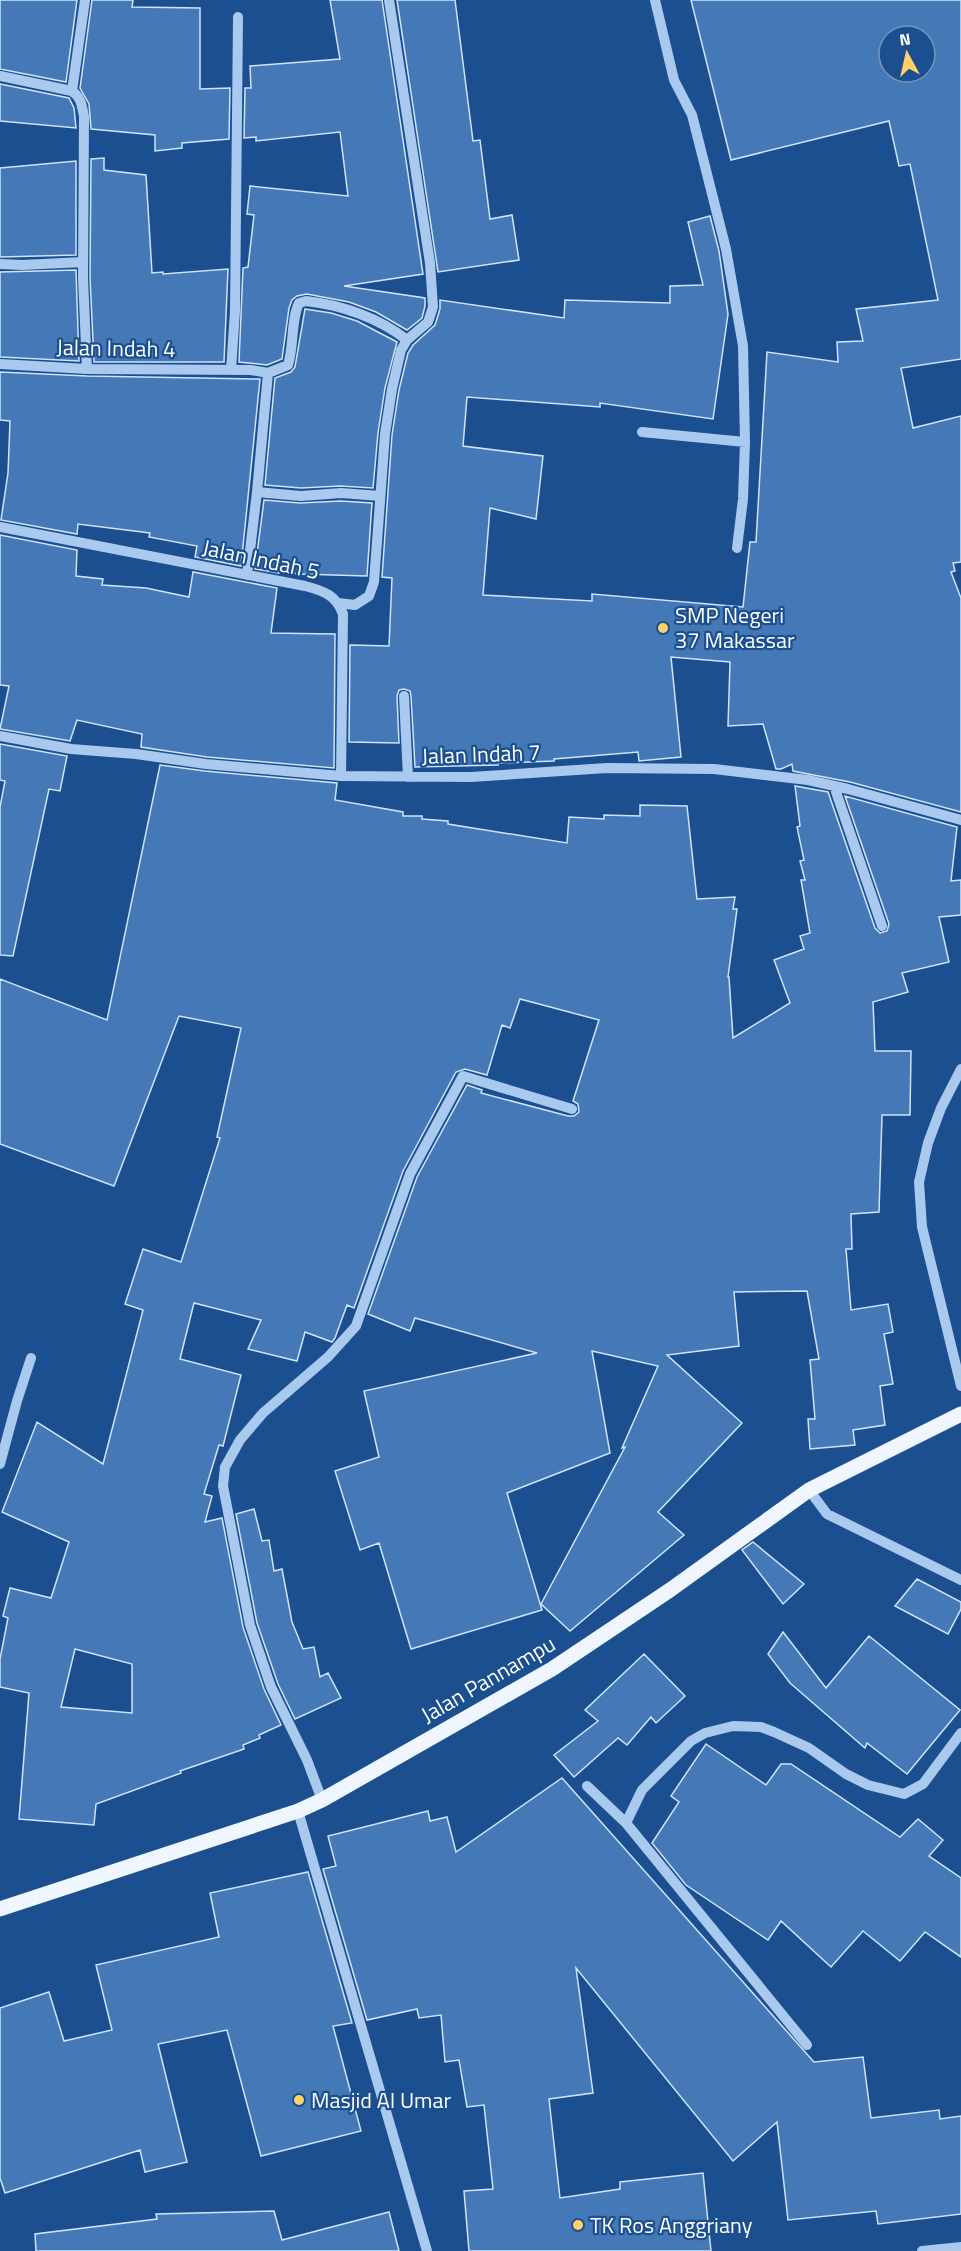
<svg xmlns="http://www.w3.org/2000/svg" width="961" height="2251" font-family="'Titillium Web',sans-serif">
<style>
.building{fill:#4478b7;stroke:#cfe3fa;stroke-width:1.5;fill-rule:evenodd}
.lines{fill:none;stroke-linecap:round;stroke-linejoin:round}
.minor{stroke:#a9c9ee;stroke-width:10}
.major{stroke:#f0f6ff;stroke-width:15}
.poi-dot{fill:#ffd166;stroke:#1b4f8f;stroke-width:2}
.labels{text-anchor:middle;stroke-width:4.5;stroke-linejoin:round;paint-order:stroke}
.street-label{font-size:22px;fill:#fff;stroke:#1b4f8f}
.poi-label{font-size:22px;fill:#fff;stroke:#1b4f8f;text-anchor:start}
</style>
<rect width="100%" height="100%" fill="#1b4f8f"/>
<!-- building -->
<path class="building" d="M 0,0 L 77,0 L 66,82 L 0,69 Z
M 92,0 L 133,0 L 132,7 L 200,8 L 200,89 L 230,88 L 229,139 L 182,143 L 182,148 L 155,151 L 155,135 L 91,129 L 89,104 L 80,88 Z
M 330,0 L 382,0 L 423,274 L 344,286 L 425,298 L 425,306 L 422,318 L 407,330 L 376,312 L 349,302 L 307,294 L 297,296 L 292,300 L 289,308 L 282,359 L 267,365 L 239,362 L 243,268 L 248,267 L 254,215 L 247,214 L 250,186 L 348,196 L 340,132 L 256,141 L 256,137 L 244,138 L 245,88 L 251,88 L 250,66 L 340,59 Z
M 397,0 L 455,0 L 473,141 L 480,140 L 490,219 L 512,215 L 519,260 L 438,272 Z
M 691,0 L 961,0 L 961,359 L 901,368 L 913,428 L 961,416 L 961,562 L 953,563 L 955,571 L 951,572 L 961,598 L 961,812 L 850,782 L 793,771 L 792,764 L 781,769 L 776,769 L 763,724 L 728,726 L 730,662 L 671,657 L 681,757 L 639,761 L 638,752 L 554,759 L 554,761 L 498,763 L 498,765 L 415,767 L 411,696 L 410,691 L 404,689 L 399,690 L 397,696 L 399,743 L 349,742 L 350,645 L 389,646 L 392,578 L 382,577 L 392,435 L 399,390 L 408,353 L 413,345 L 435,325 L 440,309 L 440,300 L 564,318 L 565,300 L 670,303 L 670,286 L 703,285 L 688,222 L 710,216 L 719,251 L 728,314 L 713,419 L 600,403 L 600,407 L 467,397 L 463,446 L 543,456 L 536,519 L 490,508 L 483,595 L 592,601 L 592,594 L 743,607 L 750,542 L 756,542 L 767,352 L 838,362 L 837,342 L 863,341 L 856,309 L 938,300 L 910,164 L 899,166 L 889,121 L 731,160 ZM 889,36 L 925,36 L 925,72 L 889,72 Z
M 0,84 L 69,98 L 74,108 L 76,128 L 0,121 Z
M 104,158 L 104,170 L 146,175 L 152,273 L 163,272 L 163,274 L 228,269 L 224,362 L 94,362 L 90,278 L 91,159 Z
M 76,161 L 76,255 L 0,257 L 0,168 Z
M 76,270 L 79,361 L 0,357 L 0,272 Z
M 305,309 L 331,313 L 357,321 L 397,342 L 385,388 L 378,433 L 373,488 L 340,486 L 301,488 L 265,485 L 275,378 L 291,372 L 295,367 Z
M 0,372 L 87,376 L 260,379 L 241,566 L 195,557 L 197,546 L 149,537 L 150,533 L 78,524 L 77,534 L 1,520 L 8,473 L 10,421 L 0,420 Z
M 264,500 L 300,503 L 341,501 L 372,503 L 367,576 L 298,574 L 279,571 L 279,573 L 255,569 Z
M 0,535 L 77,550 L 76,576 L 103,579 L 102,585 L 146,588 L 189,597 L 193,572 L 277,588 L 271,633 L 335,634 L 334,768 L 207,757 L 141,747 L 142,734 L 77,720 L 70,741 L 0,729 L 9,686 L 0,685 Z
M 0,744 L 67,756 L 60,791 L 49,789 L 13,956 L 0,955 L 0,807 L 5,781 L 0,780 Z
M 160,765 L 205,771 L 337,783 L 335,800 L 403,812 L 403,816 L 422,816 L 422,819 L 448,821 L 448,824 L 567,843 L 569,817 L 604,819 L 604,815 L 640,816 L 640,805 L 687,806 L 697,899 L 735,897 L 733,909 L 737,909 L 728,977 L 729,977 L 733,1038 L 790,1003 L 774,960 L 804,949 L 800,936 L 810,933 L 801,880 L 805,880 L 800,861 L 804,860 L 797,827 L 800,826 L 795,786 L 828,792 L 875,928 L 880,933 L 887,931 L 889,924 L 845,796 L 957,827 L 951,881 L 961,880 L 961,915 L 939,917 L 949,962 L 902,973 L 908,992 L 873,1002 L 875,1051 L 911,1051 L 910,1115 L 882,1115 L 879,1212 L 851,1214 L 852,1249 L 846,1249 L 851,1310 L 888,1304 L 893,1332 L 884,1334 L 893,1384 L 880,1386 L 885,1425 L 853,1430 L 855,1445 L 810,1449 L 808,1419 L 815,1419 L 810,1360 L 819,1359 L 807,1291 L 734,1292 L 739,1346 L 667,1355 L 742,1423 L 658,1512 L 684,1535 L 570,1631 L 541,1604 L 625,1447 L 622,1448 L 658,1366 L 592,1351 L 610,1453 L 507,1493 L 542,1610 L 411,1649 L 379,1543 L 360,1550 L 335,1471 L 379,1457 L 364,1391 L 537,1353 L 415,1318 L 410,1331 L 368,1314 L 417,1177 L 467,1085 L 482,1090 L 481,1093 L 568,1116 L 574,1116 L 579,1112 L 578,1104 L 573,1101 L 599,1020 L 520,999 L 510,1028 L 502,1025 L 487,1075 L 465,1069 L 456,1072 L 403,1171 L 354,1308 L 347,1305 L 335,1338 L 332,1342 L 305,1332 L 297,1361 L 248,1349 L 261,1320 L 194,1303 L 180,1359 L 241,1375 L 223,1446 L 219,1445 L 204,1494 L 212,1496 L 205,1522 L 222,1518 L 243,1627 L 264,1689 L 281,1725 L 259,1735 L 260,1738 L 243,1745 L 244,1749 L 180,1771 L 181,1773 L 96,1804 L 94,1825 L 19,1819 L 29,1693 L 0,1687 L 0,1659 L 8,1618 L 3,1616 L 10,1588 L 51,1598 L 69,1542 L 2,1512 L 37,1422 L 103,1464 L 143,1310 L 125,1304 L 143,1249 L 181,1262 L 220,1138 L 217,1137 L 241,1028 L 179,1016 L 114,1186 L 0,1144 L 0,979 L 107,1020 ZM 75,1649 L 132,1664 L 132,1713 L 61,1707 Z
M 254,1509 L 262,1541 L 269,1540 L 274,1571 L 282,1569 L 292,1622 L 303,1649 L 314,1647 L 320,1677 L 328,1673 L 341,1698 L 295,1719 L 278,1684 L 257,1623 L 236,1514 Z
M 753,1542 L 804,1584 L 783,1604 L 742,1550 Z
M 917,1579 L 961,1602 L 961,1609 L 948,1634 L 895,1606 Z
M 783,1632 L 826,1688 L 869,1636 L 960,1710 L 907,1774 L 867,1743 L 865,1748 L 790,1683 L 768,1654 Z
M 644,1654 L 685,1696 L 656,1723 L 651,1717 L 627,1745 L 618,1738 L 574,1777 L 554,1755 L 598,1721 L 585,1710 Z
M 706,1744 L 766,1785 L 781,1764 L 791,1764 L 900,1837 L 918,1819 L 943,1840 L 929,1856 L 961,1878 L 961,1957 L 925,1932 L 900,1961 L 863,1931 L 831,1967 L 781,1921 L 768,1940 L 686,1885 L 652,1843 L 679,1802 L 671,1796 Z
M 562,1778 L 814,2062 L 863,2057 L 871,2118 L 939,2110 L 940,2119 L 961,2116 L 961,2214 L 878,2224 L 876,2211 L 788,2220 L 777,2122 L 733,2161 L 576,1968 L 593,2093 L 549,2099 L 560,2198 L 620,2189 L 620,2182 L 703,2173 L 711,2251 L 469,2251 L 464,2191 L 493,2189 L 484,2105 L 467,2107 L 459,2060 L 445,2062 L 441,2015 L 419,2018 L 417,2009 L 367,2020 L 323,1869 L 336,1866 L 328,1836 L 428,1811 L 430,1821 L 447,1817 L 456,1852 Z
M 308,1872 L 352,2023 L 333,2026 L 361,2131 L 261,2156 L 227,2030 L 158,2044 L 187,2162 L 145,2172 L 140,2150 L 5,2193 L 0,2178 L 0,2008 L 49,1992 L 64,2041 L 112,2030 L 96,1965 L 219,1937 L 210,1893 Z
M 274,2211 L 282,2240 L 389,2212 L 399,2251 L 36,2251 L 35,2234 L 157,2219 L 156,2214 Z"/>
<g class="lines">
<!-- minor -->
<path class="minor" d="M 655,0 L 674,80 L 692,115 L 726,249 L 743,346 L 745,442 L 743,499 L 737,548
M 0,76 L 72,91 C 81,97 82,106 84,117 L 83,278 L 87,369
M 72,91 L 85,0
M 0,264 L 22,265 L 83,262
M 0,364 L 87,369 L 251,370 L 268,373 L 257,492 L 247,575
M 231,370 L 235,311 L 238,17
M 268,373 L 288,365 C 294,346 291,319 299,303 L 306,301 C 342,305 379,318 407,340
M 642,432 L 745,442
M 257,492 L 301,496 L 341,493 L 380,496
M 0,527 L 305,586 C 324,591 336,595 343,614 L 341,776
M 338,603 L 355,605 L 369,596 L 374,582 L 385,434 L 392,389 L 401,350 L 407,340 L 428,322 L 433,307 L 430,263 L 389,0
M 404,696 L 408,777
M 0,736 L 71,749 L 136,754 L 206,764 L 341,776 L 471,777 L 607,768 L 714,769 L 808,780 L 848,789 L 961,820
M 834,786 L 882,926
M 961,1069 L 941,1108 L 928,1143 L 919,1182 L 922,1227 L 961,1386
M 0,1464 L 17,1401 L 31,1358
M 809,1490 L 827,1514 L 961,1580
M 587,1786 L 626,1823 L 807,2045
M 322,1800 L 307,1760 L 271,1687 L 250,1625 L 223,1486 L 225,1467 L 240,1440 L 263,1413 L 328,1357 L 356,1326 L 410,1174 L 463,1076 L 572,1109
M 298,1811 L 427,2251
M 626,1823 L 642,1790 L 691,1741 L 705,1733 L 733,1726 L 761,1727 L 774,1732 L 809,1748 L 846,1774 L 868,1785 L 904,1794 L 923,1784 L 961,1733
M 922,2251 L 961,2247"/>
<!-- major -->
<path class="major" d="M 0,1909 L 298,1811 L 322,1800 L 552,1669 L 670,1590 L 809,1490 L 961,1414"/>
</g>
<!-- markers -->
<g class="poi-dot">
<circle cx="663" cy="628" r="6"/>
<circle cx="299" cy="2100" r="6"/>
<circle cx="578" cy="2225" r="6"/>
</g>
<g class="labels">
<!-- street labels -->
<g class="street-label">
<text transform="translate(116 348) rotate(1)" y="8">Jalan Indah 4</text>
<text transform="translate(261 559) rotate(12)" y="8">Jalan Indah 5</text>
<text transform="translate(481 754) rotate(-2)" y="8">Jalan Indah 7</text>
<text transform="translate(488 1679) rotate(-30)" y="8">Jalan Pannampu</text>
</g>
<!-- poi labels -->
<g class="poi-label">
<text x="675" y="623">SMP Negeri<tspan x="675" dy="25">37 Makassar</tspan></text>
<text x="311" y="2108">Masjid Al Umar</text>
<text x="590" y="2233">TK Ros Anggriany</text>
</g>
</g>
<!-- north arrow -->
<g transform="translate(907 54) rotate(352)"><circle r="28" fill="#1b4f8f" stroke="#7695bc" stroke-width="1.5"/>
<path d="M0-4.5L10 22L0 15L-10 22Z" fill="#ffd166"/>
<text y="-9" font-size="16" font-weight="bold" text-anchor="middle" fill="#ffffff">N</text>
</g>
</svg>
